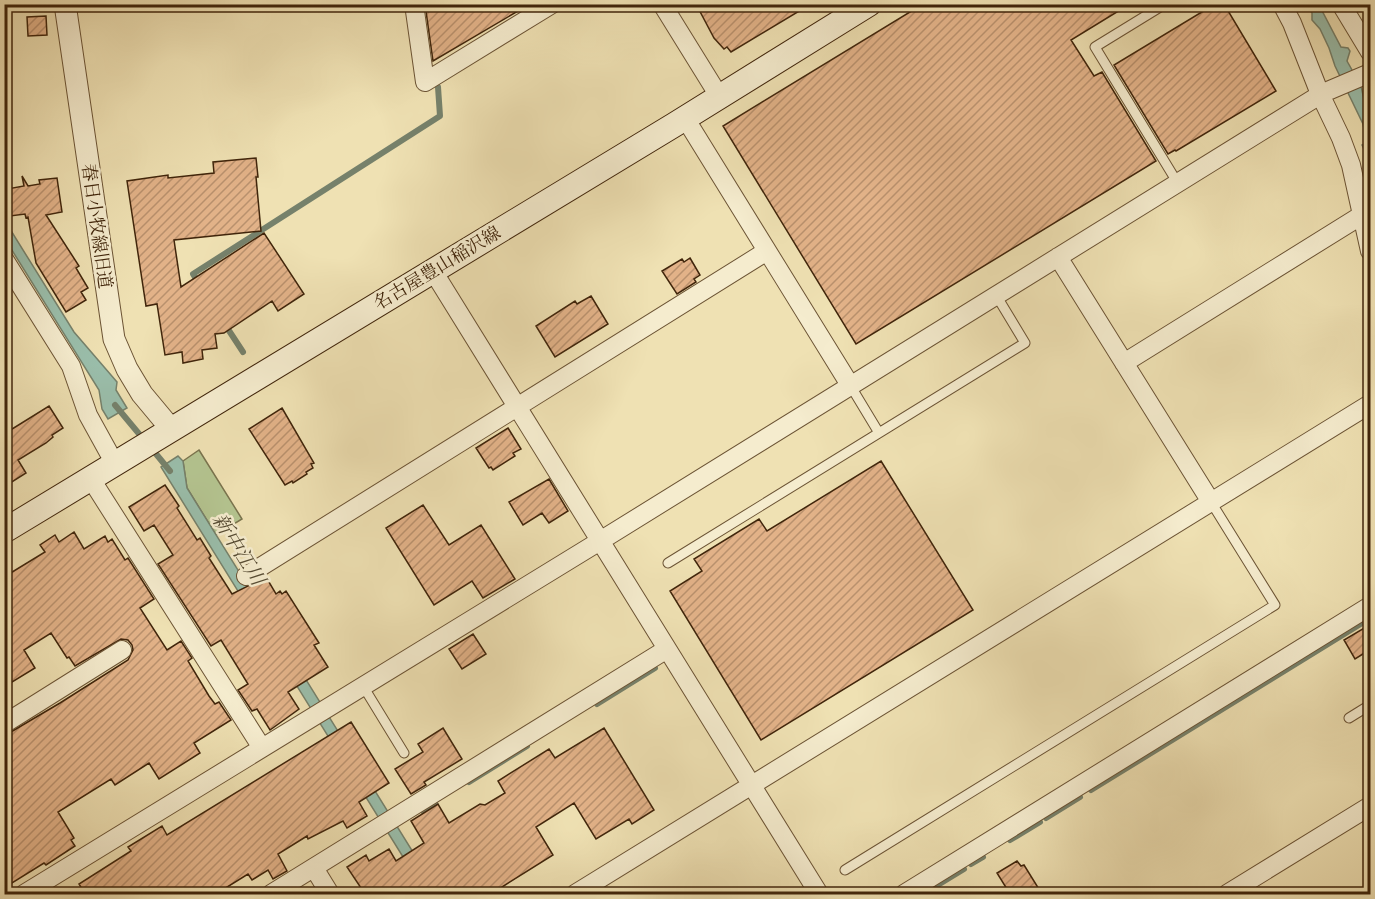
<svg xmlns="http://www.w3.org/2000/svg" width="1375" height="899" font-family="'Libre Bodoni','Noto Serif JP',serif">
<style>
.grass{fill:#b4c490;stroke:#7a744e;stroke-width:1.5}
.water{fill:#9abeab;stroke:#76816b;stroke-width:1.5}
.lines{fill:none;stroke-linecap:round;stroke-linejoin:round}
.stream{stroke:#76816b;stroke-width:6}
.building{fill:url(#building-hatch);stroke:#40250b;stroke-width:1.5}
.service-casing{stroke:#6c5435;stroke-width:11}
.minor-casing{stroke:#6c5435;stroke-width:20}
.tertiary-casing{stroke:#6c5435;stroke-width:23}
.secondary-casing{stroke:#40250b;stroke-width:26}
.service{stroke:#f5ecce;stroke-width:9}
.minor{stroke:#f5ecce;stroke-width:18}
.tertiary{stroke:#f5ecce;stroke-width:21}
.secondary{stroke:#f5ecce;stroke-width:24}
.labels{text-anchor:middle;stroke-width:5;stroke-linejoin:round;paint-order:stroke}
.street-label{font-size:18px;fill:#40250b;stroke:#f5ecce}
.water-label{font-size:20px;font-style:italic;fill:#564b33;stroke:#f5ecce}
</style>
<defs>
<pattern id="building-hatch" width="6" height="6" patternUnits="userSpaceOnUse" patternTransform="scale(1.5)"><rect width="6" height="6" fill="#e2b288"/><path d="M-1 1l2-2M0 6l6-6M5 7l2-2" fill="none" stroke="#b9916d"/></pattern>
</defs>
<rect width="100%" height="100%" fill="#efe1b3"/>
<filter id="stains"><feTurbulence type="fractalNoise" baseFrequency=".00333" numOctaves="4"/><feColorMatrix values="0 0 0 0 .2 0 0 0 0 .09 0 0 0 0 .02 0 0 0 .5 -.17"/></filter>
<radialGradient id="worn" r=".72"><stop offset=".6" stop-color="#630" stop-opacity="0"/><stop offset="1" stop-color="#630" stop-opacity=".3"/></radialGradient>
<!-- grass -->
<path class="grass" d="M 199,450 L 242,519 L 216,535 L 187,488 L 183,461 Z"/>
<!-- water -->
<path class="water" d="M 1307,5 L 1319,5 L 1341,47 L 1348,48 L 1350,51 L 1347,61 L 1361,86 L 1365,104 L 1370,115 L 1370,181 C 1367,168 1368,156 1362,145 L 1368,142 L 1369,139 L 1365,134 L 1363,124 L 1335,66 L 1329,48 L 1320,29 L 1312,20 L 1312,13 Z
M 5,221 L 74,332 L 117,382 L 116,390 L 127,408 L 108,419 L 102,409 L 99,390 L 5,239 Z
M 178,456 L 183,461 L 187,488 L 439,894 L 426,894 L 161,467 Z"/>
<g class="lines">
<!-- stream -->
<path class="stream" d="M 199,284 L 193,274 L 440,116 L 438,87
M 224,323 L 243,352
M 115,405 L 145,441
M 152,449 L 170,471
M 597,704 L 655,668
M 469,782 L 527,746
M 1091,790 L 1367,620
M 423,811 L 435,803
M 1046,818 L 1080,797
M 1010,840 L 1040,822
M 971,864 L 983,857
M 923,894 L 964,869"/>
</g>
<!-- building -->
<path class="building" d="M 425,4 L 530,4 L 433,61 Z
M 696,4 L 811,4 L 731,52 L 727,47 L 724,49 L 714,38 Z
M 923,4 L 1130,4 L 1071,40 L 1094,76 L 1102,72 L 1156,161 L 856,344 L 723,126 Z
M 1215,4 L 1224,4 L 1276,91 L 1176,151 L 1175,150 L 1168,154 L 1114,65 Z
M 46,16 L 47,35 L 28,36 L 27,17 Z
M 256,158 L 258,177 L 256,177 L 261,231 L 174,240 L 181,287 L 264,233 L 304,294 L 278,311 L 272,301 L 224,333 L 215,334 L 217,348 L 202,350 L 203,359 L 183,363 L 182,352 L 165,355 L 157,304 L 146,306 L 127,181 L 168,175 L 168,178 L 214,173 L 213,162 Z
M 22,176 L 28,186 L 40,184 L 39,180 L 57,178 L 62,212 L 46,215 L 79,266 L 76,268 L 88,288 L 81,292 L 86,300 L 66,312 L 36,263 L 28,217 L 26,218 L 25,214 L 10,216 L 7,189 L 24,186 Z
M 690,258 L 700,275 L 694,279 L 696,282 L 677,294 L 662,271 L 682,259 L 684,262 Z
M 591,296 L 608,324 L 555,357 L 536,326 L 575,301 L 577,304 Z
M 49,406 L 63,428 L 52,435 L 53,437 L 46,443 L 18,460 L 26,473 L 4,487 L 4,434 Z
M 282,408 L 314,463 L 311,464 L 313,468 L 306,472 L 307,474 L 293,483 L 292,481 L 285,485 L 249,429 Z
M 508,428 L 521,449 L 513,453 L 515,456 L 493,470 L 491,467 L 489,468 L 476,448 Z
M 881,461 L 973,610 L 761,740 L 670,591 L 702,571 L 694,559 L 759,519 L 767,531 Z
M 549,479 L 568,511 L 549,523 L 542,513 L 523,525 L 509,502 Z
M 165,485 L 179,506 L 177,508 L 197,540 L 200,538 L 211,556 L 209,558 L 232,594 L 266,577 L 276,594 L 280,591 L 282,594 L 286,591 L 319,643 L 314,645 L 328,667 L 288,692 L 299,709 L 270,730 L 257,709 L 252,711 L 238,690 L 248,684 L 221,640 L 211,646 L 158,564 L 173,555 L 154,525 L 144,531 L 129,507 Z
M 423,505 L 449,545 L 481,525 L 515,579 L 483,598 L 472,581 L 434,605 L 386,528 Z
M 74,532 L 84,549 L 105,536 L 108,542 L 112,539 L 125,560 L 128,558 L 154,599 L 140,608 L 167,650 L 181,641 L 192,658 L 188,661 L 209,696 L 215,704 L 219,702 L 231,720 L 194,743 L 200,753 L 159,779 L 149,763 L 115,785 L 111,779 L 58,812 L 74,838 L 71,840 L 75,846 L 46,865 L 44,863 L 4,888 L 4,736 L 60,703 L 128,660 L 133,650 L 132,645 L 128,640 L 121,639 L 75,666 L 69,657 L 67,658 L 51,633 L 24,650 L 35,668 L 4,687 L 4,577 L 45,552 L 40,545 L 55,535 L 59,542 Z
M 1371,624 L 1371,649 L 1355,659 L 1344,640 Z
M 473,634 L 486,654 L 462,669 L 449,649 Z
M 351,722 L 389,783 L 359,802 L 367,816 L 347,828 L 343,821 L 308,839 L 307,836 L 278,854 L 287,871 L 273,879 L 268,870 L 252,880 L 248,874 L 216,894 L 85,894 L 79,884 L 131,851 L 128,847 L 162,826 L 167,835 Z
M 443,728 L 462,759 L 424,782 L 426,785 L 411,794 L 395,769 L 423,752 L 418,744 Z
M 604,728 L 654,810 L 632,824 L 629,819 L 596,839 L 574,803 L 536,827 L 553,855 L 502,887 L 501,894 L 365,894 L 347,867 L 366,855 L 369,861 L 389,849 L 396,861 L 424,843 L 411,821 L 438,804 L 449,823 L 480,804 L 485,805 L 505,793 L 498,781 L 549,749 L 555,758 Z
M 1017,861 L 1021,866 L 1024,865 L 1042,894 L 1010,894 L 997,873 Z"/>
<g class="lines">
<defs>
<path id="service" d="M 1165,4 L 1095,47 L 1177,182
M 850,385 L 879,433
M 668,563 L 1025,343 L 996,295
M 363,686 L 404,753
M 1349,718 L 1370,705
M 845,870 L 1275,605 L 1211,502"/>
<path id="minor" d="M 414,4 L 425,82 L 552,4
M 662,4 L 719,96
M 1282,4 L 1292,23 L 1320,94 L 1341,138 L 1351,165 L 1370,251
M 1341,4 L 1370,52
M 685,118 L 850,385
M 1058,257 L 1211,502
M 4,259 L 71,366 L 88,415 L 115,464
M 433,271 L 819,894
M 1124,363 L 1362,215
M 91,479 L 262,748
M 246,576 L 767,251
M 4,724 L 122,650
M 314,868 L 330,894
M 24,894 L 600,541 L 1323,93 L 1370,73
M 271,894 L 667,649
M 575,894 L 1370,404
M 904,894 L 1370,606
M 1227,894 L 1370,806"/>
<path id="tertiary" d="M 65,4 L 114,339 L 127,369 L 142,394 L 172,430"/>
<path id="secondary" d="M 4,531 L 674,125 L 869,4"/>
</defs>
<!-- service casing -->
<use href="#service" class="service-casing"/>
<!-- minor casing -->
<use href="#minor" class="minor-casing"/>
<!-- tertiary casing -->
<use href="#tertiary" class="tertiary-casing"/>
<!-- secondary casing -->
<use href="#secondary" class="secondary-casing"/>
<!-- service -->
<use href="#service" class="service"/>
<!-- minor -->
<use href="#minor" class="minor"/>
<!-- tertiary -->
<use href="#tertiary" class="tertiary"/>
<!-- secondary -->
<use href="#secondary" class="secondary"/>
</g>
<g class="labels">
<!-- street labels -->
<g class="street-label">
<text transform="translate(97 226) rotate(82)" y="6">春日小牧線旧道</text>
<text transform="translate(437 268) rotate(-31)" y="6">名古屋豊山稲沢線</text>
</g>
<!-- water labels -->
<g class="water-label">
<text transform="translate(239 549) rotate(58)" y="7">新中江川</text>
</g>
</g>
<!-- margin -->
<rect width="1375" height="899" fill="none" stroke="#efe1b3" stroke-width="24"/>
<rect x="6" y="6" width="1363" height="887" fill="none" stroke="#40250b" stroke-width="3"/>
<rect x="12" y="12" width="1351" height="875" fill="none" stroke="#40250b" stroke-width="1.5"/>
<rect width="100%" height="100%" filter="url(#stains)"/>
<rect width="100%" height="100%" fill="url(#worn)"/>
</svg>
